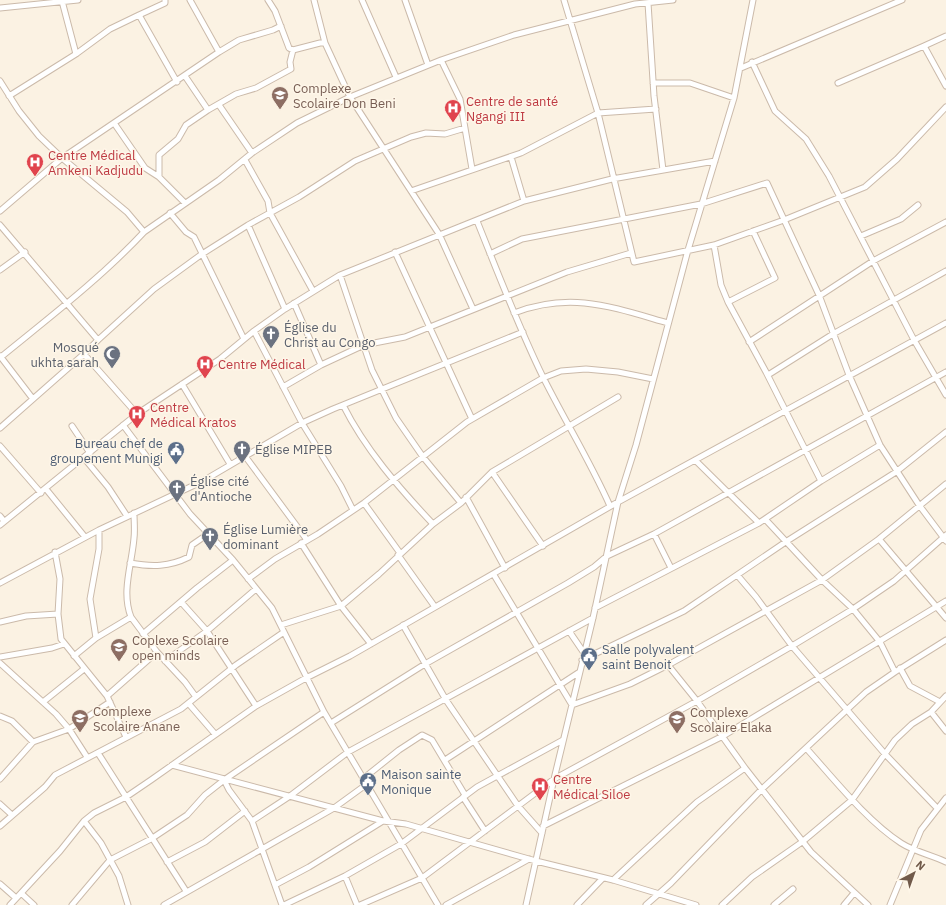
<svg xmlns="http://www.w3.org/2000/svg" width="946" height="905" font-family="'IBM Plex Sans',sans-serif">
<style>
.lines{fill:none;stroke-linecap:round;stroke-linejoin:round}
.minor-casing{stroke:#cbbaaa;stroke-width:7}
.minor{stroke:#fff;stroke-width:5}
.labels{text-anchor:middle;stroke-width:3;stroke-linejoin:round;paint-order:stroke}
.education-label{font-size:13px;fill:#785e54;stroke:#fef6e8;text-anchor:start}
.health-label{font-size:13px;fill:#be3a42;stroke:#fef6e8;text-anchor:start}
.worship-label{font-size:13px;fill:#5b616d;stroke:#fef6e8;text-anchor:start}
.service-label{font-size:13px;fill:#4e5e75;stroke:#fef6e8;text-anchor:start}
</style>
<rect width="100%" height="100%" fill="#fbf2e3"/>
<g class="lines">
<defs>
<path id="minor" d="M 190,0 L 219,52
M 268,0 L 275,11 L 289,48 L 293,50
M 314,0 L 325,43 L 350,97 L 439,234 L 473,309
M 362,0 L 396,77
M 405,0 L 428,65
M 564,0 L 598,113 L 634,262 L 714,245 L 784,220 L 865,187 L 897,159 L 946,107
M 62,1 L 76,54
M 648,3 L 654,96 L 663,170
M 0,8 L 78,0
M 139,15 L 165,3 L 165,0
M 946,36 L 924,46 L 946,86
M 293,50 L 320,43 L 325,43
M 441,60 L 460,99 L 472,169
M 752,62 L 775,111 L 806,139 L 829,176 L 914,340 L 946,395
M 741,68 L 902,0
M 0,81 L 19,111 L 39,136 L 62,158 L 127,212 L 144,232 C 101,278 50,317 1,357
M 653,83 L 690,83 L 734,98
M 838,83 L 924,46
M 9,96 L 76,54 L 110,29 L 139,15 L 177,82
M 219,105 L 252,153
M 208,110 L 236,94 L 256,88 L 291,69 L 290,62 L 293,50
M 114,123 L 145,168 L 159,177
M 511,157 L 524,201
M 245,160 L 268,201 L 270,213 L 313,291
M 411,191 L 521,153 L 598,113 L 656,109
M 185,203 L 159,177 L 159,155 L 178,139 L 186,125 L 208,110 L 185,76
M 0,211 L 62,158 L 219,52 L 239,40 L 273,30 L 281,26
M 170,213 L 186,232 L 194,237 L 244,339
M 477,221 C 498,273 518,326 543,377 C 565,421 590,461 610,506
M 0,225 L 98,340 L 84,354 L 137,414 L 0,525
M 248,225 L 285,309
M 144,232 L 219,180 L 252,153 L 297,123 L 350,97 L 441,60 L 514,35 L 635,4 L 673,0
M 861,236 L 901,219 L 918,205
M 714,245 L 721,285 L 728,302 L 766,372 L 821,481
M 395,252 L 472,419
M 490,254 L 522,239 L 701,204 L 767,183 L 819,295 L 849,375 L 880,445 L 919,505 L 946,541
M 0,270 L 25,252
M 340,275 L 372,370 L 396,418 L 423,457 L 461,503
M 728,302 L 775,278 L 753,231
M 294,303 L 321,365
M 514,313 C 571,291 612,307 668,323
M 254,331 L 302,423 L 341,486 L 353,510
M 98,340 L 154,289 L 202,254 L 248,225 L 299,197 L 355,161 L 411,137 L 426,133 L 445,134 L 465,128
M 749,342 L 873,261 L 946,222
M 0,356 L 33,399
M 768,375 L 833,334 L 946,271
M 182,384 L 230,464
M 283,387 L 321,365 L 364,345 L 405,337 L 567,272 L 631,253
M 343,405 C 365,449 399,488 433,524
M 137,414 L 220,359 L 254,331 L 285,309 L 340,275 L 524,201 L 612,179 L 715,161
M 123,425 L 190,514 L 233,560 L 272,608 L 324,712 L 438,905
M 72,426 L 90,453
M 0,428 L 84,354
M 0,446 L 41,493
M 245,456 L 307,540
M 84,458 L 108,487 L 127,516
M 695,460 L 759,523 L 765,519 L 822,580 L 853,609 L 880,642 L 895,672
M 492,472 L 543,546
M 46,489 L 85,537
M 466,497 L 505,568
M 364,503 L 400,553
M 134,513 C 134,521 135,530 134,538 C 132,564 121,592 131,617 L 157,652 L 185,682 L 196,697
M 0,516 L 4,521
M 765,519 L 821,481 L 880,445
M 654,534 L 671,568
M 879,539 L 946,618
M 301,543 L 341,606 L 371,644
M 55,552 L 60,579 L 58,614 L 61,639 L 107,696 L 126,737
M 398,555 L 435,607
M 130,563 C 152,567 169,567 189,557 L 192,545 L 208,534
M 494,575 L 572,705 L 630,684 L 668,665 L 822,580 L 879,539 L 946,484
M 738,576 L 756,597 L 792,646 L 885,754 L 937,808
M 248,579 L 275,559 L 318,534 L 364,503 L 467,422 L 543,378 L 561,371 L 586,369 L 618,372 L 653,379
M 0,583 L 99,530 L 203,481 L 302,423 L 333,409 L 523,332
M 181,602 L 207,631 L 256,706
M 595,608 L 759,523
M 0,622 L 26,616 L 58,614
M 281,625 L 341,606 L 379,574 L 433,524 L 461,503 L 492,472 L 618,397
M 403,625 L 446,700 L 518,806 L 542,833
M 569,631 L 584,653
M 143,634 L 197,588 L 233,560
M 96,638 L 90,599 L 99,549 L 99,530
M 74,656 L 96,638 L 131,617
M 0,657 L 52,648 L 64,644
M 582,660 L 684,611 L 787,541 L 896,472 L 946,432
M 165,661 L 207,631 L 256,589
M 0,663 L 56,714 L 69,729 L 87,757
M 668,665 L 697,701 L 745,768 L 811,852 L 868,905
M 900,668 L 910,686 L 940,702
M 107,696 L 157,652
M 43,702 L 84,669
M 189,704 L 215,734
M 931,712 L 946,731
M 0,716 L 12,721 L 33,742
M 331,723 L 425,664 L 568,583 L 594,567 L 607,556 L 654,534 L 946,372
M 806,748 C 834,779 866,820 901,843 C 915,852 932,855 946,862
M 98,753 L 186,891
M 445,760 L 578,673
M 172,765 L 383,821 L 406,824 L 536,861 L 613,880 L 696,905
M 364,778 L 399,750 L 422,735 L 432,740 L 465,795
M 0,779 L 33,742 L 69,729 L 110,702
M 224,780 L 229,790 L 252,821 L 282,905
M 463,797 L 485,831
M 0,804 L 12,815
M 84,821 L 101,843 L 119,876 L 128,905
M 252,821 L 290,796 L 348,752 L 593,618
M 0,826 L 45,787 L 55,775 L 181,709 L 236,665 L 284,632
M 543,826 L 723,736 L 946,601
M 167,862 L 205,842 L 245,811
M 345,876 L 357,905
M 613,880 L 697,802 L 745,768
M 0,884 L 16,898
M 275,885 L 309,867 L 383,821
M 21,893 L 34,905
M 10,905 L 60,851 L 84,821 L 94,813 L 126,797 L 151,780 L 256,706 L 306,678 L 350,656 L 618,502 L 946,323
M 72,905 L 110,860 L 151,839 L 187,815 L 205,795 L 224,780 L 324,712
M 164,905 L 334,808 L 367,784
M 284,905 L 345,876 L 401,844 L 477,787 L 563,740
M 360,905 L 422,878 L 554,779 L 697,701 L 792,646 L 853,609 L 894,581 L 946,535
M 446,905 L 529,859
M 526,905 L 554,779 L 593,618 L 618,502 L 636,445 L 688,250 L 734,98 L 753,0
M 577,905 L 603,878
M 646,905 L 671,883 L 762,789 L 866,692 L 895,672 L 946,640
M 722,905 L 752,877 L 802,842 L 852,800 L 895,740 L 912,724 L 931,712 L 946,696
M 774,905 L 793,889
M 844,905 L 854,893
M 890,905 L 921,830 L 946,798"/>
</defs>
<!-- minor casing -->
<use href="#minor" class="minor-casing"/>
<!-- minor -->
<use href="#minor" class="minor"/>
</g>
<!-- icons -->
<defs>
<symbol id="school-pin" viewBox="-11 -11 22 30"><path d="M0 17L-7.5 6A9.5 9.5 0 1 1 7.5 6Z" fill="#8d6e63" stroke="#fef6e8"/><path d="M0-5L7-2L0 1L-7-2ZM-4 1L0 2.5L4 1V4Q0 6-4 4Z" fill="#fff"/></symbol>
<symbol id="hospital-pin" viewBox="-11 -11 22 30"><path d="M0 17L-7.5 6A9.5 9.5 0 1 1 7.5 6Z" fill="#e0444e" stroke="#fef6e8"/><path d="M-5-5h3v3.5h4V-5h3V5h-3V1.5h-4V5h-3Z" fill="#fff"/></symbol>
<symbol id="church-pin" viewBox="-11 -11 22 30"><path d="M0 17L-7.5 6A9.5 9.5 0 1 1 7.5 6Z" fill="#6b7280" stroke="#fef6e8"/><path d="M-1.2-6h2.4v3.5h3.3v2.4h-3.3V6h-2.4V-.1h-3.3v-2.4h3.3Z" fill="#fff"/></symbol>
<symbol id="mosque-pin" viewBox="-11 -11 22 30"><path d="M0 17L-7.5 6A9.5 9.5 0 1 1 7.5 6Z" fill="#6b7280" stroke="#fef6e8"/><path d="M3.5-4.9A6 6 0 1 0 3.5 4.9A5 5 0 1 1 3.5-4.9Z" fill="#fff"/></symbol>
<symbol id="civic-pin" viewBox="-11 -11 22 30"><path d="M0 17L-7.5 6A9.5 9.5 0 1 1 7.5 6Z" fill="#5c6f8a" stroke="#fef6e8"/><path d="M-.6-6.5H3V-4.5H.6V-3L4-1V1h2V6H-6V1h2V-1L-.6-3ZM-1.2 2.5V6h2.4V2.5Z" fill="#fff"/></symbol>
</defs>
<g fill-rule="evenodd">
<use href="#school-pin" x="270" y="85" width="20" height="27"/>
<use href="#hospital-pin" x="443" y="98" width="20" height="27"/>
<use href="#hospital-pin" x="25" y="152" width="20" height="27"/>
<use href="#church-pin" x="261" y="324" width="20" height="27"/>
<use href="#mosque-pin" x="102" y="344" width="20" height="27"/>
<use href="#hospital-pin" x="195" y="354" width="20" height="27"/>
<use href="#hospital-pin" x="127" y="404" width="20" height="27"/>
<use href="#church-pin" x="232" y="439" width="20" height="27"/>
<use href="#civic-pin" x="166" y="440" width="20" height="27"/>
<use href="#church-pin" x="167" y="478" width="20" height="27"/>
<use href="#church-pin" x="200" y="526" width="20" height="27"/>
<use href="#school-pin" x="109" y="637" width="20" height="27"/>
<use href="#civic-pin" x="579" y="646" width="20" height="27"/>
<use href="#school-pin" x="70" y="708" width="20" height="27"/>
<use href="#school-pin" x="667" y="709" width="20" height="27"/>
<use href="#civic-pin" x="358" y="771" width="20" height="27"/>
<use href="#hospital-pin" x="530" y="776" width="20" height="27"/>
</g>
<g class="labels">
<!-- education labels -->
<g class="education-label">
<text x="293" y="93">Complexe<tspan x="293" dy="15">Scolaire Don Beni</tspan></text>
<text x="132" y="645">Coplexe Scolaire<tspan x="132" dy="15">open minds</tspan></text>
<text x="93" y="716">Complexe<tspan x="93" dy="15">Scolaire Anane</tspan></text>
<text x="690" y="717">Complexe<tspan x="690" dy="15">Scolaire Elaka</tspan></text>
</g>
<!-- health labels -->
<g class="health-label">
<text x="466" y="106">Centre de santé<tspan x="466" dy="15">Ngangi III</tspan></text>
<text x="48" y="160">Centre Médical<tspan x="48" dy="15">Amkeni Kadjudu</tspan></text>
<text x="218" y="369">Centre Médical</text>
<text x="150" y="412">Centre<tspan x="150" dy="15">Médical Kratos</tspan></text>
<text x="553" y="784">Centre<tspan x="553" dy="15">Médical Siloe</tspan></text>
</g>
<!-- worship labels -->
<g class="worship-label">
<text x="284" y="332">Église du<tspan x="284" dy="15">Christ au Congo</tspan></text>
<text x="99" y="352" text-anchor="end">Mosqué<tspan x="99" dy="15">ukhta sarah</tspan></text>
<text x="255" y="454">Église MIPEB</text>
<text x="190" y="486">Église cité<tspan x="190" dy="15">d'Antioche</tspan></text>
<text x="223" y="534">Église Lumière<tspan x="223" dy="15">dominant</tspan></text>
</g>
<!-- service labels -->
<g class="service-label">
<text x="163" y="448" text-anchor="end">Bureau chef de<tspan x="163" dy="15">groupement Munigi</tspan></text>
<text x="602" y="654">Salle polyvalent<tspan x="602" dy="15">saint Benoit</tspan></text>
<text x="381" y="779">Maison sainte<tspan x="381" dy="15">Monique</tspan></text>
</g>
</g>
<!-- north arrow -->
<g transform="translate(914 873) rotate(41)" stroke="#fef6e8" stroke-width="3" paint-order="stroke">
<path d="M0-3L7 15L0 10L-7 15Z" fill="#715a4a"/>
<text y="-6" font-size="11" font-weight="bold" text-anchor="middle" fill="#715a4a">N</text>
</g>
</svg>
